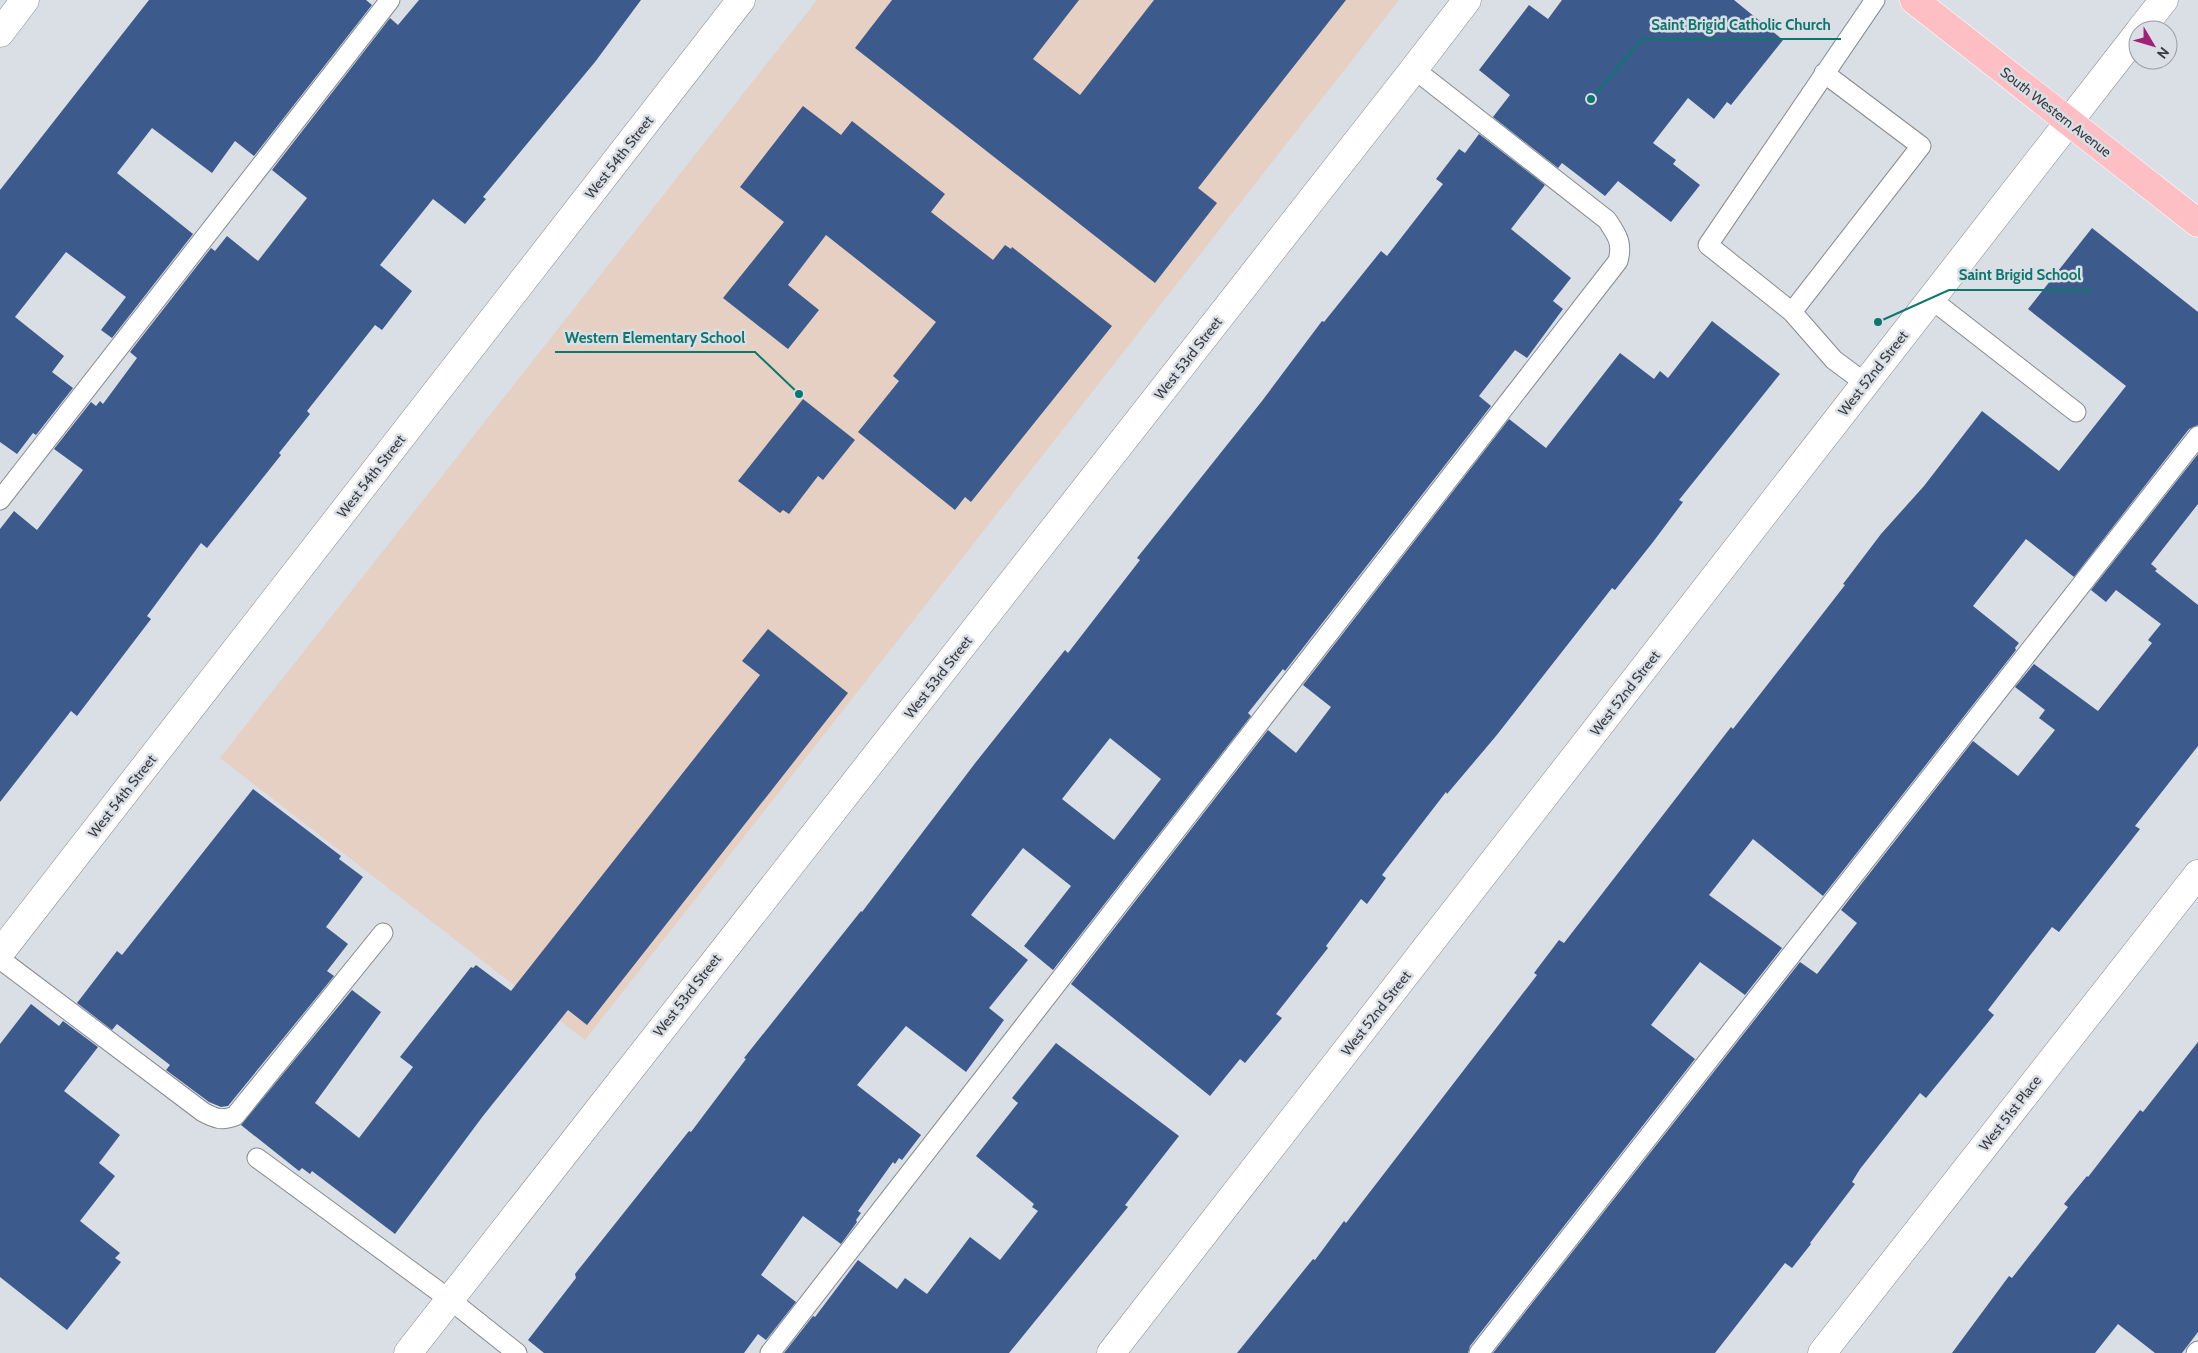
<svg xmlns="http://www.w3.org/2000/svg" width="2198" height="1353" font-family="Cabin,sans-serif">
<style>
.education{fill:#e5d0c3}
.building{fill:#3d5a8c;fill-rule:evenodd}
.lines{fill:none;stroke-linecap:round;stroke-linejoin:round}
.service-casing{stroke:#878b91;stroke-width:21}
.minor-casing{stroke:#878b91;stroke-width:29}
.tertiary-casing{stroke:#878b91;stroke-width:29}
.primary-casing{stroke:#fff;stroke-width:29}
.service{stroke:#fff;stroke-width:19}
.minor{stroke:#fff;stroke-width:28}
.tertiary{stroke:#fff;stroke-width:28}
.primary{stroke:#fdbec4;stroke-width:28}
.labels{text-anchor:middle;stroke-width:5;stroke-linejoin:round;paint-order:stroke}
.street-label{font-size:14px;fill:#383a3d;stroke:#dadee5}
.leader{fill:none;stroke:#0f766e;stroke-width:2}
.callout-dot{fill:#0f766e;stroke:#dadee5;stroke-width:2}
.callout-label{font-size:15px;text-anchor:middle;font-weight:bold;fill:#0f766e;stroke:#dadee5;stroke-width:5;stroke-linejoin:round;paint-order:stroke}
</style>
<rect width="100%" height="100%" fill="#dadee5"/>
<!-- education -->
<path class="education" d="M 817,0 L 1399,0 L 585,1040 L 220,758 Z"/>
<!-- building -->
<path class="building" d="M 149,0 L 366,0 L 372,5 L 254,156 L 235,141 L 212,173 L 152,128 L 117,173 L 193,234 L 112,338 L 101,330 L 126,297 L 66,252 L 15,317 L 64,356 L 52,372 L 73,388 L 36,435 L 33,433 L 17,454 L 0,442 L 0,190 Z
M 419,0 L 641,0 L 595,62 L 483,197 L 486,199 L 465,224 L 433,199 L 380,265 L 412,291 L 382,330 L 375,325 L 307,411 L 310,414 L 279,453 L 281,455 L 207,548 L 201,543 L 147,616 L 151,619 L 77,716 L 71,711 L 0,802 L 0,529 L 14,511 L 37,530 L 83,470 L 54,449 L 91,402 L 96,406 L 100,401 L 103,404 L 137,358 L 130,352 L 211,248 L 215,251 L 227,236 L 258,261 L 307,198 L 272,170 L 390,18 L 398,25 Z
M 892,0 L 1079,0 L 1033,59 L 1080,95 L 1154,0 L 1346,0 L 1198,188 L 1217,203 L 1155,283 L 855,48 Z
M 1562,0 L 1734,0 L 1783,40 L 1731,105 L 1727,102 L 1714,119 L 1688,98 L 1653,143 L 1676,160 L 1673,164 L 1700,185 L 1671,222 L 1618,181 L 1605,196 L 1562,163 L 1558,168 L 1493,117 L 1510,95 L 1479,70 L 1529,5 L 1548,19 Z
M 803,106 L 841,135 L 852,121 L 945,194 L 931,212 L 993,260 L 1005,245 L 1011,249 L 1012,247 L 1112,326 L 971,502 L 965,497 L 955,510 L 858,432 L 899,381 L 893,376 L 936,322 L 826,235 L 788,285 L 819,310 L 788,349 L 723,298 L 784,222 L 740,187 Z
M 1479,134 L 1545,185 L 1511,229 L 1571,278 L 1553,301 L 1563,309 L 1527,358 L 1515,350 L 1479,396 L 1491,406 L 1285,671 L 1283,669 L 1248,713 L 1251,716 L 1053,970 L 1024,946 L 1071,886 L 1023,848 L 971,915 L 1028,960 L 989,1008 L 1004,1020 L 966,1072 L 906,1026 L 857,1085 L 921,1135 L 902,1160 L 899,1158 L 895,1164 L 893,1162 L 858,1211 L 861,1213 L 856,1220 L 857,1222 L 841,1244 L 803,1216 L 761,1275 L 796,1302 L 766,1340 L 758,1334 L 744,1353 L 544,1353 L 528,1340 L 576,1278 L 575,1274 L 689,1131 L 691,1132 L 746,1059 L 744,1058 L 861,911 L 862,912 L 976,762 L 1065,650 L 1068,653 L 1140,560 L 1137,558 L 1262,401 L 1322,321 L 1324,322 L 1381,251 L 1387,256 L 1443,184 L 1436,179 L 1459,149 L 1465,153 ZM 1110,738 L 1161,779 L 1114,840 L 1062,799 Z
M 2092,228 L 2198,312 L 2198,425 L 2189,429 L 2074,577 L 2026,539 L 1973,606 L 2019,643 L 2015,648 L 2016,650 L 1823,896 L 1753,839 L 1709,895 L 1782,948 L 1745,995 L 1700,962 L 1651,1025 L 1695,1059 L 1470,1346 L 1468,1353 L 1237,1353 L 1313,1259 L 1315,1260 L 1344,1221 L 1346,1223 L 1537,975 L 1534,973 L 1559,940 L 1564,943 L 1731,727 L 1733,729 L 1845,585 L 1843,584 L 1881,534 L 1924,486 L 1982,411 L 2059,471 L 2126,386 L 2028,309 Z
M 1712,321 L 1780,374 L 1679,500 L 1683,502 L 1653,542 L 1615,590 L 1612,588 L 1496,736 L 1447,794 L 1446,792 L 1382,875 L 1386,878 L 1367,904 L 1361,899 L 1326,946 L 1328,948 L 1276,1014 L 1282,1018 L 1245,1063 L 1240,1059 L 1210,1096 L 1071,984 L 1268,730 L 1296,753 L 1331,707 L 1303,685 L 1509,419 L 1546,448 L 1620,353 L 1654,379 L 1660,371 L 1668,378 Z
M 803,399 L 855,440 L 823,480 L 818,476 L 789,514 L 783,510 L 780,513 L 738,481 Z
M 2198,454 L 2198,504 L 2151,564 L 2157,569 L 2155,571 L 2198,605 L 2198,746 L 2135,826 L 2140,829 L 2059,932 L 2052,927 L 1988,1010 L 1994,1015 L 1972,1042 L 1926,1098 L 1920,1093 L 1860,1169 L 1852,1182 L 1855,1184 L 1810,1243 L 1811,1244 L 1792,1268 L 1785,1263 L 1715,1353 L 1493,1353 L 1800,962 L 1817,974 L 1857,923 L 1841,910 L 1973,741 L 2018,776 L 2055,730 L 2039,718 L 2045,710 L 2015,687 L 2034,664 L 2098,711 L 2152,643 L 2148,640 L 2161,624 L 2116,590 L 2106,602 L 2091,590 Z
M 768,629 L 848,693 L 587,1025 L 568,1010 L 483,1116 L 395,1234 L 312,1171 L 310,1174 L 302,1168 L 299,1171 L 241,1125 L 352,990 L 381,1012 L 315,1103 L 359,1138 L 413,1067 L 400,1057 L 471,967 L 473,968 L 476,965 L 511,991 L 760,675 L 742,661 Z
M 253,789 L 341,856 L 339,859 L 363,877 L 326,927 L 348,944 L 327,971 L 334,976 L 228,1106 L 221,1107 L 209,1102 L 166,1070 L 170,1065 L 117,1024 L 112,1030 L 77,1003 L 117,951 L 122,955 Z
M 31,1004 L 59,1026 L 63,1021 L 98,1047 L 64,1091 L 120,1135 L 99,1163 L 115,1176 L 80,1221 L 120,1253 L 115,1258 L 121,1262 L 67,1330 L 0,1277 L 0,1044 Z
M 2198,1042 L 2198,1332 L 2182,1353 L 2155,1353 L 2118,1324 L 2095,1353 L 1952,1353 L 2009,1276 L 2012,1278 L 2068,1207 L 2064,1204 L 2087,1176 L 2088,1177 L 2140,1110 L 2143,1112 Z
M 1056,1043 L 1179,1136 L 1125,1205 L 1128,1207 L 1009,1353 L 784,1353 L 813,1316 L 815,1317 L 858,1260 L 897,1289 L 905,1278 L 927,1294 L 970,1237 L 1000,1260 L 1038,1211 L 1032,1207 L 1034,1204 L 976,1156 L 1018,1103 L 1012,1098 Z"/>
<g class="lines">
<defs>
<path id="service" d="M 1931,299 L 2076,412
M 1792,312 L 1921,146 L 1824,73
M 1865,383 L 1834,360 L 1792,312 L 1708,245 L 1875,0
M 0,500 L 390,0
M 0,959 L 203,1112 C 216,1119 222,1121 235,1116 L 383,933
M 257,1158 L 449,1299 L 517,1353
M 770,1353 L 1618,261 C 1623,243 1617,235 1607,220 L 1414,69
M 1479,1353 L 2198,436
M 2196,1353 L 2198,1351"/>
<path id="minor" d="M 2140,30 L 2164,0
M 0,33 L 25,0
M 408,1353 L 1414,69 L 1467,0
M 1111,1353 L 2138,33
M 1822,1353 L 2198,874"/>
<path id="tertiary" d="M 0,953 L 741,0"/>
<path id="primary" d="M 1914,0 L 2198,223"/>
</defs>
<!-- service casing -->
<use href="#service" class="service-casing"/>
<!-- minor casing -->
<use href="#minor" class="minor-casing"/>
<!-- tertiary casing -->
<use href="#tertiary" class="tertiary-casing"/>
<!-- primary casing -->
<use href="#primary" class="primary-casing"/>
<!-- service -->
<use href="#service" class="service"/>
<!-- minor -->
<use href="#minor" class="minor"/>
<!-- tertiary -->
<use href="#tertiary" class="tertiary"/>
<!-- primary -->
<use href="#primary" class="primary"/>
</g>
<g class="labels">
<!-- street labels -->
<g class="street-label">
<text transform="translate(2056 112) rotate(38)" y="5">South Western Avenue</text>
<text transform="translate(619 157) rotate(-52)" y="5">West 54th Street</text>
<text transform="translate(1188 358) rotate(-52)" y="5">West 53rd Street</text>
<text transform="translate(1873 373) rotate(-52)" y="5">West 52nd Street</text>
<text transform="translate(371 476) rotate(-52)" y="5">West 54th Street</text>
<text transform="translate(938 677) rotate(-52)" y="5">West 53rd Street</text>
<text transform="translate(1625 693) rotate(-52)" y="5">West 52nd Street</text>
<text transform="translate(122 796) rotate(-52)" y="5">West 54th Street</text>
<text transform="translate(687 995) rotate(-52)" y="5">West 53rd Street</text>
<text transform="translate(1376 1013) rotate(-52)" y="5">West 52nd Street</text>
<text transform="translate(2010 1113) rotate(-52)" y="5">West 51st Place</text>
</g>
</g>
<!-- callouts -->
<path class="leader" d="M1591 99L1642 39H1841M1878 322L1949 290H2092M799 394L755 352H555"/>
<g class="callout-dot">
<circle cx="1591" cy="99" r="5"/>
<circle cx="1878" cy="322" r="5"/>
<circle cx="799" cy="394" r="5"/>
</g>
<g class="callout-label">
<text x="1741" y="30">Saint Brigid Catholic Church</text>
<text x="2020" y="280">Saint Brigid School</text>
<text x="655" y="343">Western Elementary School</text>
</g>
<!-- north arrow -->
<g transform="translate(2153 45) rotate(128)"><circle r="24" fill="#dadee5" stroke="#999ca2"/>
<path d="M0-4L9 19L0 12L-9 19Z" fill="#9e2277"/>
<text y="-8" font-size="14" font-weight="bold" text-anchor="middle" fill="#383a3d">N</text>
</g>
</svg>
